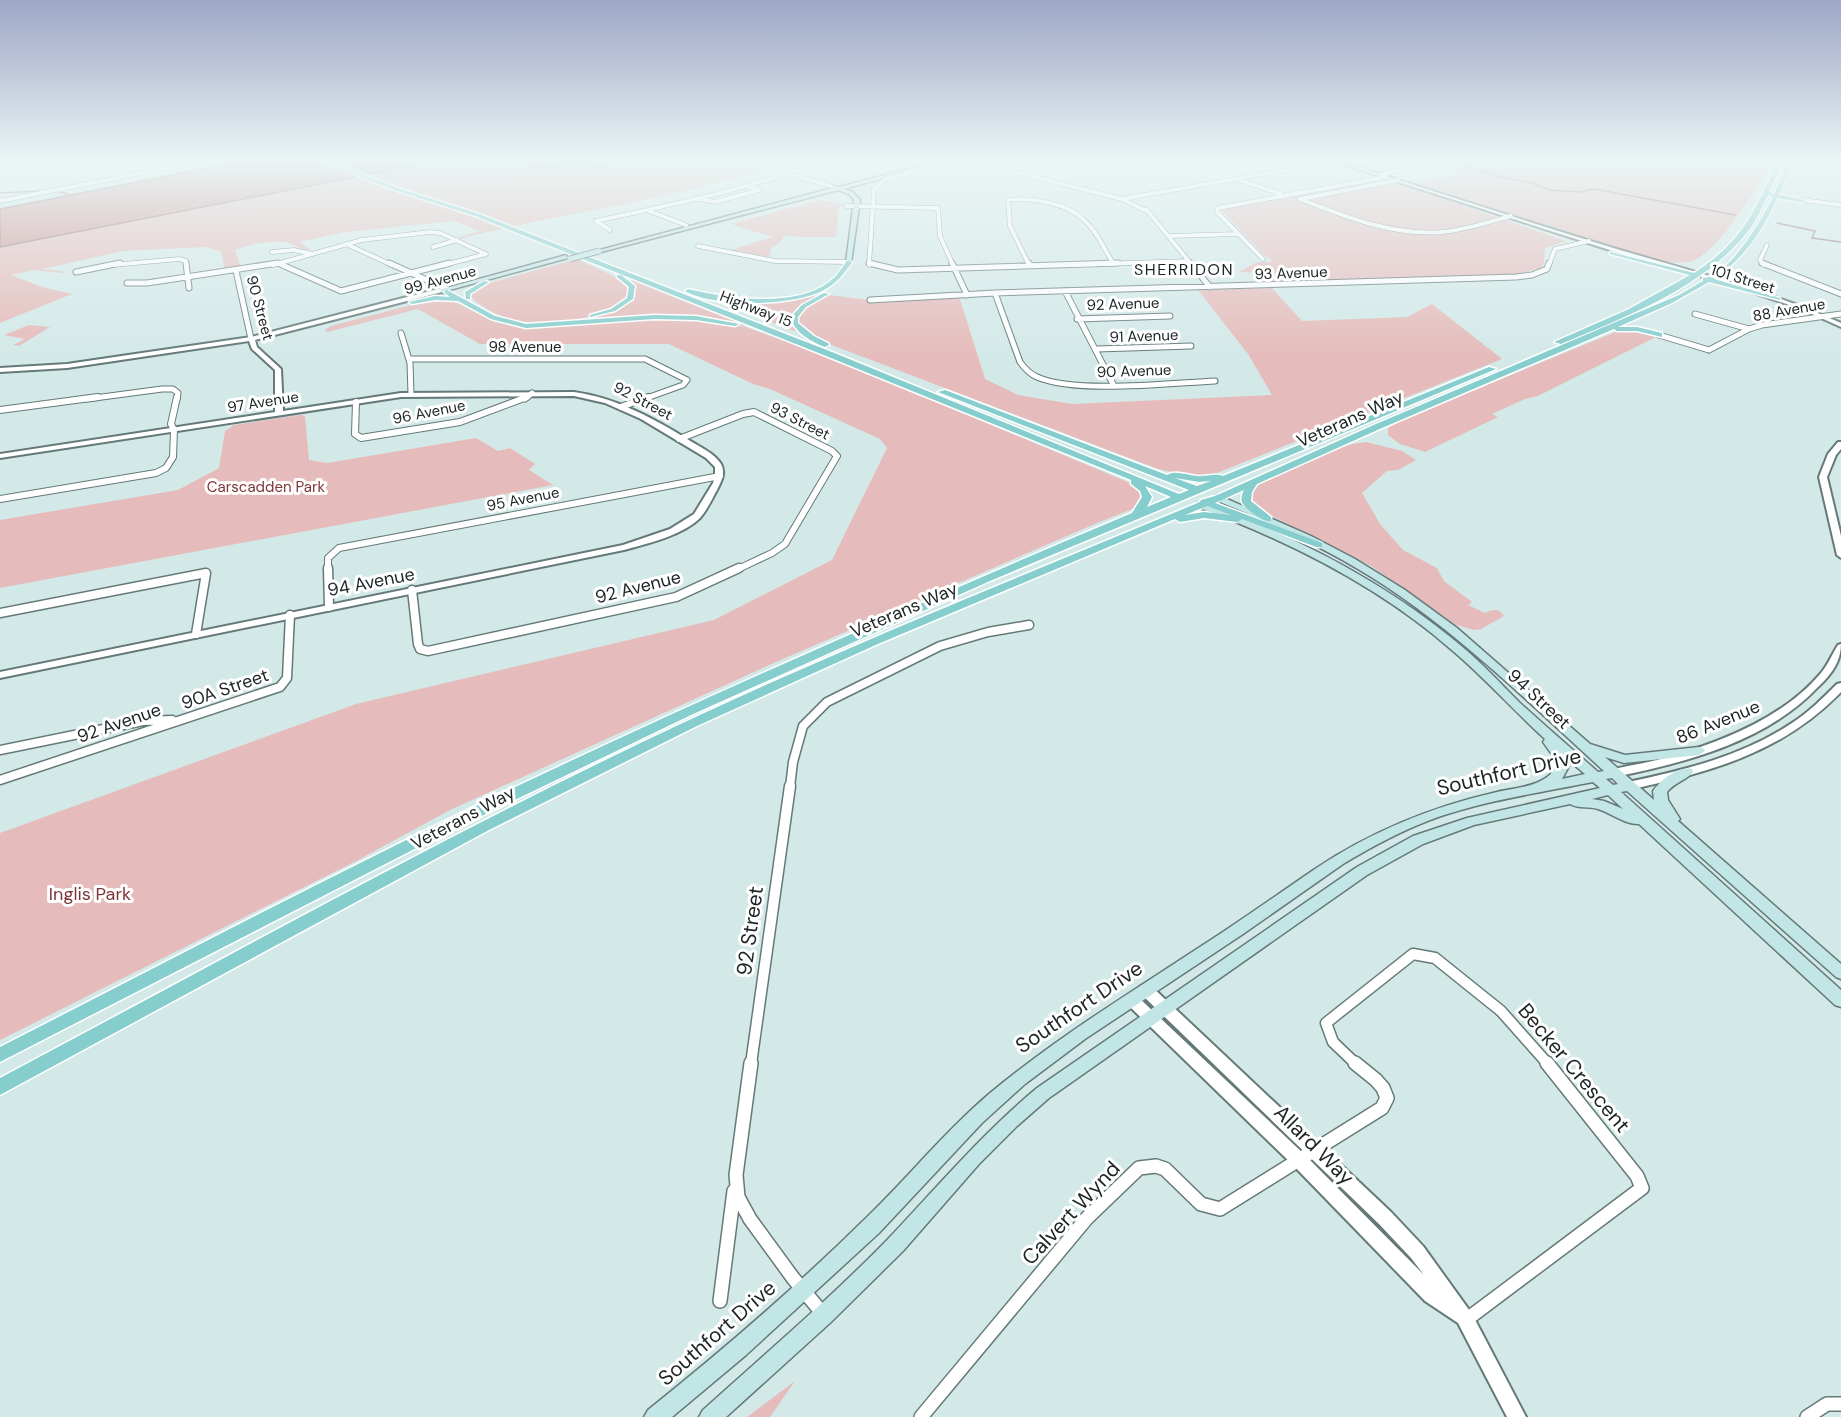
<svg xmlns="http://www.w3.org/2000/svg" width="1841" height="1417" font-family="'DM Sans',sans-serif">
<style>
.green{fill:#e5bcbb}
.water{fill:#cd9090;stroke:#987070;stroke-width:1.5}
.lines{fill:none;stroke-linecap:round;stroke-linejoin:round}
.stream{stroke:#987070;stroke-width:1.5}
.minor-far5-casing{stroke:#657978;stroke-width:5}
.minor-far4-casing{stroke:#657978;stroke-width:7}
.minor-far3-casing{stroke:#657978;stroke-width:8}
.minor-far2-casing{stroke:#657978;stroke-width:11}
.minor-far1-casing{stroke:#657978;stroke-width:13}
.minor-casing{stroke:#657978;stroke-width:16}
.tertiary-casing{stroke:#657978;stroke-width:4}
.secondary-casing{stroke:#657978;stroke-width:3}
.primary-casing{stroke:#fff;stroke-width:3}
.minor-far5{stroke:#fff;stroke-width:4}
.minor-far4{stroke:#fff;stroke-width:5}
.minor-far3{stroke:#fff;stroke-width:6}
.minor-far2{stroke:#fff;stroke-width:8}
.minor-far1{stroke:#fff;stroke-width:10}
.minor{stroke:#fff;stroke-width:13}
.tertiary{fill:#fff;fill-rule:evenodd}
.secondary{fill:#c2e6e6;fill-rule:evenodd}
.primary{fill:#86cdcd;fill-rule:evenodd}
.secondary-bridge-casing{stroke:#657978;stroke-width:7;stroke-linecap:butt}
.secondary-bridge{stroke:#c2e6e6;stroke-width:5}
.labels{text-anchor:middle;stroke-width:6;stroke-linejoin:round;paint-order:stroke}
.far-street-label{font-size:15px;fill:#1c2424;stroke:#fff}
.far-park-label{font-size:15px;fill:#7e3438;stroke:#fff}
.far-neighbourhood-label{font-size:16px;letter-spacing:1.5px;fill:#1c2424;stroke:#fff}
.street-label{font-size:18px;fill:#1c2424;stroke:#fff}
.park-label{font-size:18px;fill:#7e3438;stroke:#fff}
.near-street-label{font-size:21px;fill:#1c2424;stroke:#fff}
</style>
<rect width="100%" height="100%" fill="#d3e9e8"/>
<!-- green -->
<path class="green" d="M 447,159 L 797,159 C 771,170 745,175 718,183 C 633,205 545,217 459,239 L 457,238 L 479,231 L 454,221 L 345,232 L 299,242 L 311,250 C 299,251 295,243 284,242 C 268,241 250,244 235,250 L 241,268 L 225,270 L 221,252 L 207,247 L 123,251 L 42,269 L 67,272 L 64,273 L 33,270 L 11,275 L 42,287 L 72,294 L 0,323 L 0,247 Z
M 1432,159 L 1774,159 C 1758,185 1721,250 1692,261 C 1682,264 1670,262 1659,261 L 1414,183 L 1461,173 L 1437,164 Z
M 1385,179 L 1566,241 L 1545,248 L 1544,263 L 1541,268 L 1515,275 L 1266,283 L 1257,273 L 1239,272 L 1257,262 L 1270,262 L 1272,260 L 1264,255 L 1221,210 Z
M 820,200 L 845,205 L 839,207 L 836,237 L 798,237 L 785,235 L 780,243 L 771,248 L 769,257 L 731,250 L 772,237 L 731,224 Z
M 577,259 L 624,281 L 630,290 C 619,321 536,328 509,319 C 496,315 478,305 469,295 L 469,292 L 486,284 Z
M 632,280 L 747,326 L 700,317 L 585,320 L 621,307 L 629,303 L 634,295 Z
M 1272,288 L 1302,321 L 1407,317 L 1432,304 L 1502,359 L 1217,473 L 1191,476 L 1158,469 L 721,303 L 829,295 L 870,300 L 959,296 L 985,379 L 1018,395 L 1072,404 L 1272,395 L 1248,354 L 1198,290 Z
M 430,300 L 453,301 L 495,322 L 517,326 L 679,318 L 743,326 L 832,358 L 1130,483 L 1136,486 L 1143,496 L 1135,508 L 1097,523 L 776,662 L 450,810 L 358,860 L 0,1040 L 0,833 L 356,704 L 714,620 L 832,560 L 887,448 L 880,439 L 770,389 L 753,384 L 669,344 L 480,344 L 418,309 L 327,332 L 325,330 L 331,326 Z
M 29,325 L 50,327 L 19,346 L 13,345 L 25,339 L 4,335 Z
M 1631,329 L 1658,336 L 1538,396 L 1525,399 L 1492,414 L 1498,417 L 1425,452 L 1400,444 L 1388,435 L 1388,428 L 1406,418 L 1618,331 Z
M 301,415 L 305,416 L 309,460 L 327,463 L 476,438 L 498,451 L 510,448 L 535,464 L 529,470 L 553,485 L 0,588 L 0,520 L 178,490 L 219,468 L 225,431 L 234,425 Z
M 1366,442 L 1402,451 L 1416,460 L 1398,470 L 1387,471 L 1362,493 L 1380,524 L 1403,550 L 1437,568 L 1444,581 L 1472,602 L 1468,605 L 1485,613 C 1492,609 1500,608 1504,616 L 1481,629 L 1474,630 L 1456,625 L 1371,566 L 1260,510 L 1252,501 L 1252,490 L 1261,483 L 1347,445 Z
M 795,1381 L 770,1417 L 747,1417 Z"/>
<!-- water -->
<path class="water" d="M 253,159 L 447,159 L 0,247 L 0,209 Z
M 548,159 L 613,159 L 607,166 L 563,165 L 533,169 L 525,163 Z"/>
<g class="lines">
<!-- stream -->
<path class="stream" d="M 1497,159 L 1461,163 L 1492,175 L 1532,183 L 1549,190 L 1580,192 L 1594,189 L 1735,215
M 56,191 L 71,195
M 0,193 L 40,191
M 1777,223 L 1815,231 L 1812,238 L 1841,242"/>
<defs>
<path id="minor-far5" d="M 868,159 L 876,161
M 963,159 L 1122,199 L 1148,212
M 1194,165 L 1281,194
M 810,166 L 835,172
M 1181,167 L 1229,159
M 789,174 L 831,186
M 1382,174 L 1405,169 L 1395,159
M 699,199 L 715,202 L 759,190 L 748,186
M 1122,199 L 1337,161
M 1300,199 C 1346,217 1393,236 1443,232 C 1466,230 1489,222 1511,216
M 1301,199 L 1398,180
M 1802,200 L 1841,205
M 0,201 L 212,159
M 846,206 L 938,208 L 940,236 L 953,265
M 1146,209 L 1192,265
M 649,211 L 686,225
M 596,221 C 674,204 752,189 826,159
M 596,221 L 610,230
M 1168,236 L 1238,234
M 346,244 L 392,265
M 698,246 L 775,261 L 849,262
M 433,247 L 457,240
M 272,252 L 294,250 L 312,254
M 1263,259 L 1217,212 L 1218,208 L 1386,177
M 113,265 L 179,259 L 186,261 L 186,265
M 273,265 L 362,240 L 430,232 L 440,233 L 486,254
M 444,265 L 486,254
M 869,265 L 874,189 L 884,180 L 961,159
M 1029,265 L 1010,226 L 1008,200 C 1031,197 1067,203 1084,220 C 1097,231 1104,249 1113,263
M 1070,265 L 1189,261
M 1549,265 L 1555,249 L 1589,241
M 1764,265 L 1760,260 L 1767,245"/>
<path id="minor-far4" d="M 186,263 L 189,288
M 389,263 L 447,289
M 869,263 L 898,270 L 1118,263
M 952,263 L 967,295
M 1029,263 L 1030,266
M 1190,263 L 1210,287
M 1762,263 L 1841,294
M 280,264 L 341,291 L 450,263
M 236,271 L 251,339
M 76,272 L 120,263
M 127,283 L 147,283 L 278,263
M 1065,291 L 1113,384
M 995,293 L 1020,362 C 1025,369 1030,374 1037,377 C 1076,394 1171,383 1215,381
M 870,300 L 995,293 L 1516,277 L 1532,275 L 1547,269 L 1549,263
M 1695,314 L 1749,329
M 1077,319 L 1170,316
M 401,333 L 410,363 L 411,394
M 1659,335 L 1709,350
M 1097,349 L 1191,346
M 1709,350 L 1749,329 L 1762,325 L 1841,314
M 409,359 L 645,359 L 687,380 L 683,385 L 644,399
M 87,399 L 162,389 L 173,389 L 178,393 L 177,399
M 525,399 L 532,393"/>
<path id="minor-far3" d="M 356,402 L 355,434 L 361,438 L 460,422 L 527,397
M 621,407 L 648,397
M 0,410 L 98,397
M 679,439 L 743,414 L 754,412 L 832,451 L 837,456 L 785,544 L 772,553 L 736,570
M 0,499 L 156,473 L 166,468 L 173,457 L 174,430 L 171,424 L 177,397
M 328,570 L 328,558 L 339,548 L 720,476"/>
<path id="minor-far2" d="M 328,568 L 329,607
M 412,590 L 418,644 L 420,649 L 428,651 L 676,597 L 739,568
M 0,613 L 206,573 L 196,634
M 0,750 L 143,721 L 172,720
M 0,780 L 280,687 L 287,678 L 290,615
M 790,787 L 793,762 L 803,726 L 827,702 L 940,646 L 988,632 L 1029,625"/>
<path id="minor-far1" d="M 751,1064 L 790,786
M 1356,1064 L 1333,1042 L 1326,1023 L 1413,954 L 1435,958 L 1501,1011 L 1548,1064"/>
<path id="minor" d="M 751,1063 L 736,1175 L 738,1197 L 750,1219 L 793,1278 L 824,1315
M 720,1301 L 734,1191
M 1466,1320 L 1642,1188 L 1637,1176 L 1547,1063
M 921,1417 L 1087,1218 L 1139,1168 L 1156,1166 L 1165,1169 L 1201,1204 L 1220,1209 L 1382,1108 L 1387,1098 L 1383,1088 L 1376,1080 L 1355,1063
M 1807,1417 L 1827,1404 L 1841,1404"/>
<path id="tertiary" d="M 1327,159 L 1332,159 C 1428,189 1524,221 1620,250 C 1695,272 1770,291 1841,323 L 1841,327 L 1801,309 L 1734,286 L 1616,252 Z
M 442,288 L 450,292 L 447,294 L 442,292 L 255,340 L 257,347 L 281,369 L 283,411 L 401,393 L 574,392 C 617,398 655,419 692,442 C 702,448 715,454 721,464 C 726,473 721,482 717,490 C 712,499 707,510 700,518 C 683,535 647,544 624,550 L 0,678 L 0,672 L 623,545 L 670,529 L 694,514 L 713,483 L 715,475 L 715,467 L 706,458 L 641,419 L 605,403 L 574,396 L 401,397 L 0,458 L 0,454 L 275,412 L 275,370 L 252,349 L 249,341 L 67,368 L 0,372 L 0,368 L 67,364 L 251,337 Z
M 1838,442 L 1841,442 L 1841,449 L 1836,455 L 1827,477 L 1841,536 L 1841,558 L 1837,555 L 1819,477 L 1828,454 Z
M 1841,644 C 1841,662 1831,675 1818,687 C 1766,742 1685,763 1614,777 L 1610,776 L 1608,773 L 1610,770 C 1631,765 1652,762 1673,756 C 1726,740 1785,716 1821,673 C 1828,665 1832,654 1838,645 Z
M 1841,683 L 1841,692 C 1781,754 1709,772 1628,790 L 1624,789 L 1622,786 L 1624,783 L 1628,782 C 1685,770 1743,756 1792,723 C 1809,712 1823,698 1837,684 Z
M 1146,984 L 1151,986 L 1391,1212 L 1423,1246 L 1472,1314 L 1526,1417 L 1507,1417 L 1458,1323 L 1425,1301 L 1293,1165 L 1127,1004 L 1125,1000 L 1127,996 L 1132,994 L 1137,996 L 1305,1155 L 1424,1275 L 1411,1258 L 1379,1224 L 1141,994 L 1139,990 L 1141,986 Z"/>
<path id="secondary" d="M 946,159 L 953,159 L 844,189 L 853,192 L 860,200 L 851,263 L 846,262 L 854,200 L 849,194 L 838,190 L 601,252 L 596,251 L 833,188 L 833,186 L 839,187 Z
M 566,255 L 568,258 L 442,292 L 439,290 Z
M 1218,495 L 1311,536 L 1355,559 L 1405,590 L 1457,628 L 1590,744 L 1625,755 L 1699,747 L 1703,748 L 1705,751 L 1699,755 L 1624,763 L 1605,757 L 1654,800 L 1653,791 C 1661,780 1677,766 1692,769 L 1693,772 C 1687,780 1675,782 1667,792 L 1668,800 L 1680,819 L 1678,821 L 1841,964 L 1841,979 L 1836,977 L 1627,791 L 1621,792 L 1841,990 L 1841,1007 L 1835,1005 L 1639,824 C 1626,825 1611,813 1598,809 C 1589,806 1578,809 1570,804 L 1474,825 L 1423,844 L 1367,875 L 1049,1098 L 1017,1126 L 979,1164 L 903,1251 L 831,1322 L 726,1417 L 699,1417 L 703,1410 C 766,1353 831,1298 890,1237 C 939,1185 982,1134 1037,1088 L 1357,867 L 1413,836 L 1467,818 L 1600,788 L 1593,782 C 1538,793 1482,801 1430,820 C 1399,832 1371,847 1343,864 L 1243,934 L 1085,1039 L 1025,1084 L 982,1123 L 879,1233 L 746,1355 L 672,1417 L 644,1417 L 648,1410 C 723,1350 796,1287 865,1219 C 907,1179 944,1132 989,1094 C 1056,1038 1130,993 1203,945 C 1241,921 1278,894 1315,869 C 1372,831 1431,807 1497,792 C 1518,787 1545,787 1557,766 L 1553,756 L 1543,742 L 1545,739 C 1514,711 1485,678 1453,651 C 1379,586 1289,541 1197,507 L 1197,503 C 1211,501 1242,518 1257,524 C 1329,554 1399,594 1460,645 C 1481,662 1500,683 1519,702 C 1545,726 1572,749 1598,772 L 1604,771 C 1538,711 1473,647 1400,596 C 1343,556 1279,526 1215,500 L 1215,496 ZM 1566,758 L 1585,774 L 1562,779 L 1569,766 ZM 1612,778 L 1618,784 L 1613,785 L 1606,779 ZM 1608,795 L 1623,809 L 1604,801 L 1592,799 Z"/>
<path id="primary" d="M 316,159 L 322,159 L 398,188 L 479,214 L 837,354 L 1179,494 L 1189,490 L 938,392 L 945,390 L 1167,475 C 1175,470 1187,475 1197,476 C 1206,477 1214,473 1223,476 L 1489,367 L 1496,369 L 990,581 L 691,715 L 432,840 L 0,1062 L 0,1047 C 170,960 339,871 511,789 C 716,692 923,601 1132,513 L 1142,497 L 1140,491 L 1131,484 L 1131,480 L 831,358 L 475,216 L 394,190 ZM 1175,478 L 1199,482 L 1211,481 L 1197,486 ZM 1145,486 L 1171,497 L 1147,507 L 1152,497 Z
M 1780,159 L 1784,159 L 1769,192 L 1774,194 L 1790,159 L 1794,159 L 1779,195 L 1805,200 L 1802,202 L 1777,198 C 1763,231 1744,258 1714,279 L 1780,298 L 1780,300 L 1709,282 L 1672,303 L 1618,327 L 1637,327 L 1662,333 L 1662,337 L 1637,331 L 1617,331 L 1614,329 L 1382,428 L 1257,484 L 1252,492 L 1251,501 L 1271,517 L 1271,521 C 1263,522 1248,511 1243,504 C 1240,500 1242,494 1244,490 L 1215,503 L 1322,543 L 1322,547 L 1316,547 L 1242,519 L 1237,522 L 1204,518 L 1180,522 L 1175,519 L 878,644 L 697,726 L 489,830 L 0,1095 L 0,1078 C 228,957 454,830 689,720 C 856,642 1029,573 1200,502 L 1201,500 L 1215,496 L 1376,424 L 1679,295 L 1703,281 L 1703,278 C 1728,278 1763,218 1773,197 L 1768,195 C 1761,209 1755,224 1745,235 C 1699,290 1625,317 1561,344 L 1554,342 L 1629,309 L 1690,275 L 1610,254 L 1610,252 L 1694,273 C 1746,239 1753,211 1780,159 ZM 1207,506 L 1231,515 L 1204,512 L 1185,515 Z
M 847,261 L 852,262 C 844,274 836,284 822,291 C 791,306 715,308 685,291 L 688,289 C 729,299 803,310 836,276 C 840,271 843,266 847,261 Z
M 617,275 L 621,275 L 635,286 L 633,299 L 615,311 L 590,317 L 590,315 L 611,309 L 627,298 L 629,287 L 617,277 Z
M 484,281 L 489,282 L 470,294 L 470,299 L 466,299 L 465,292 Z
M 447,290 L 495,316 L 526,324 L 654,315 L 696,316 L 739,324 L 735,326 L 696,320 L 654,319 L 526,328 L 491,319 L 458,301 L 435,300 L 412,304 L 409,302 L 435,296 L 450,297 L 444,292 Z
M 824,293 L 829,294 L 806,307 L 798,317 L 798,323 L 814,336 L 828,343 L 829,345 L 825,347 C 812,342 793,332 791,317 L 802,305 Z"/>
</defs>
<!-- minor-far5 casing -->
<use href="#minor-far5" class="minor-far5-casing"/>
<!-- minor-far4 casing -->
<use href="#minor-far4" class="minor-far4-casing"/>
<!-- minor-far3 casing -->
<use href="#minor-far3" class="minor-far3-casing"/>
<!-- minor-far2 casing -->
<use href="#minor-far2" class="minor-far2-casing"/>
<!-- minor-far1 casing -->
<use href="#minor-far1" class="minor-far1-casing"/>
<!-- minor casing -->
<use href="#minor" class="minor-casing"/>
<!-- tertiary casing -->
<use href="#tertiary" class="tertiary-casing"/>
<!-- secondary casing -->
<use href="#secondary" class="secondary-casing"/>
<!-- primary casing -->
<use href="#primary" class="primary-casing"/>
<!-- minor-far5 -->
<use href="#minor-far5" class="minor-far5"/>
<!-- minor-far4 -->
<use href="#minor-far4" class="minor-far4"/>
<!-- minor-far3 -->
<use href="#minor-far3" class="minor-far3"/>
<!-- minor-far2 -->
<use href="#minor-far2" class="minor-far2"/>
<!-- minor-far1 -->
<use href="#minor-far1" class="minor-far1"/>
<!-- minor -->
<use href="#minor" class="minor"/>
<!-- tertiary -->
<use href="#tertiary" class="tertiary"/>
<!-- secondary -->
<use href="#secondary" class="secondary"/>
<!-- primary -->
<use href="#primary" class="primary"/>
<defs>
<path id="secondary-bridge" d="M 570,259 L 599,251"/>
</defs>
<!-- secondary-bridge casing -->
<use href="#secondary-bridge" class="secondary-bridge-casing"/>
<!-- secondary-bridge -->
<use href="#secondary-bridge" class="secondary-bridge"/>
</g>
<!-- sky -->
<linearGradient id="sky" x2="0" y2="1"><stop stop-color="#9da6c5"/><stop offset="0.45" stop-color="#ebf5f5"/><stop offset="1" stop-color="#ebf5f5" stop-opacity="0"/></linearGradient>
<rect width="1841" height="357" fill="url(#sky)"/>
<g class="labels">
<!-- far-street labels -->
<g class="far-street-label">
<text transform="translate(1291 273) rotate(-2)" y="5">93 Avenue</text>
<text transform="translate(1743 279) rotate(17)" y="5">101 Street</text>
<text transform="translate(440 280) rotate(-15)" y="5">99 Avenue</text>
<text transform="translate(1123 304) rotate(-2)" y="5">92 Avenue</text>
<text transform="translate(260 308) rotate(75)" y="5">90 Street</text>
<text transform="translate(756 309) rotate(21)" y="5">Highway 15</text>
<text transform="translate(1789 310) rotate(-10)" y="5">88 Avenue</text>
<text transform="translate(1144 336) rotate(-2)" y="5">91 Avenue</text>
<text x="525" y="352">98 Avenue</text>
<text transform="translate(1134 371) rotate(-2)" y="5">90 Avenue</text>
<text transform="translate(643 401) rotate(28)" y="5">92 Street</text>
<text transform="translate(263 402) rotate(-9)" y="5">97 Avenue</text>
<text transform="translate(429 412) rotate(-11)" y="5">96 Avenue</text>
<text transform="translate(800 421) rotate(27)" y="5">93 Street</text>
<text transform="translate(523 499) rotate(-11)" y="5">95 Avenue</text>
</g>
<!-- far-park labels -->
<g class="far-park-label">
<text x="266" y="492">Carscadden Park</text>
</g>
<!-- far-neighbourhood labels -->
<g class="far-neighbourhood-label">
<text x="1184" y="275">SHERRIDON</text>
</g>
<!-- street labels -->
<g class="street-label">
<text transform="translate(1350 419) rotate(-24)" y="6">Veterans Way</text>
<text transform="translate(371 582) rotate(-11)" y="6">94 Avenue</text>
<text transform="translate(638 587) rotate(-14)" y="6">92 Avenue</text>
<text transform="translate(904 610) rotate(-23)" y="6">Veterans Way</text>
<text transform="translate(225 689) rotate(-19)" y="6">90A Street</text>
<text transform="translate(1539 699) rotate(43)" y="6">94 Street</text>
<text transform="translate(1718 722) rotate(-22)" y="6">86 Avenue</text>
<text transform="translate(119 723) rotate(-19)" y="6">92 Avenue</text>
<text transform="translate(463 818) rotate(-28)" y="6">Veterans Way</text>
</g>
<!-- park labels -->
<g class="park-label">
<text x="90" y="900">Inglis Park</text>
</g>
<!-- near-street labels -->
<g class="near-street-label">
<text transform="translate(1509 772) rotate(-13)" y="7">Southfort Drive</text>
<text transform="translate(750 931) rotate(-82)" y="7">92 Street</text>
<text transform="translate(1079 1007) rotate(-34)" y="7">Southfort Drive</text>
<text transform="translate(1574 1068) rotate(50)" y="7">Becker Crescent</text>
<text transform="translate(1314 1145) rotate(45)" y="7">Allard Way</text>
<text transform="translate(1071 1213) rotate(-47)" y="7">Calvert Wynd</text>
<text transform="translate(717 1333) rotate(-41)" y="7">Southfort Drive</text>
</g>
</g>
</svg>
